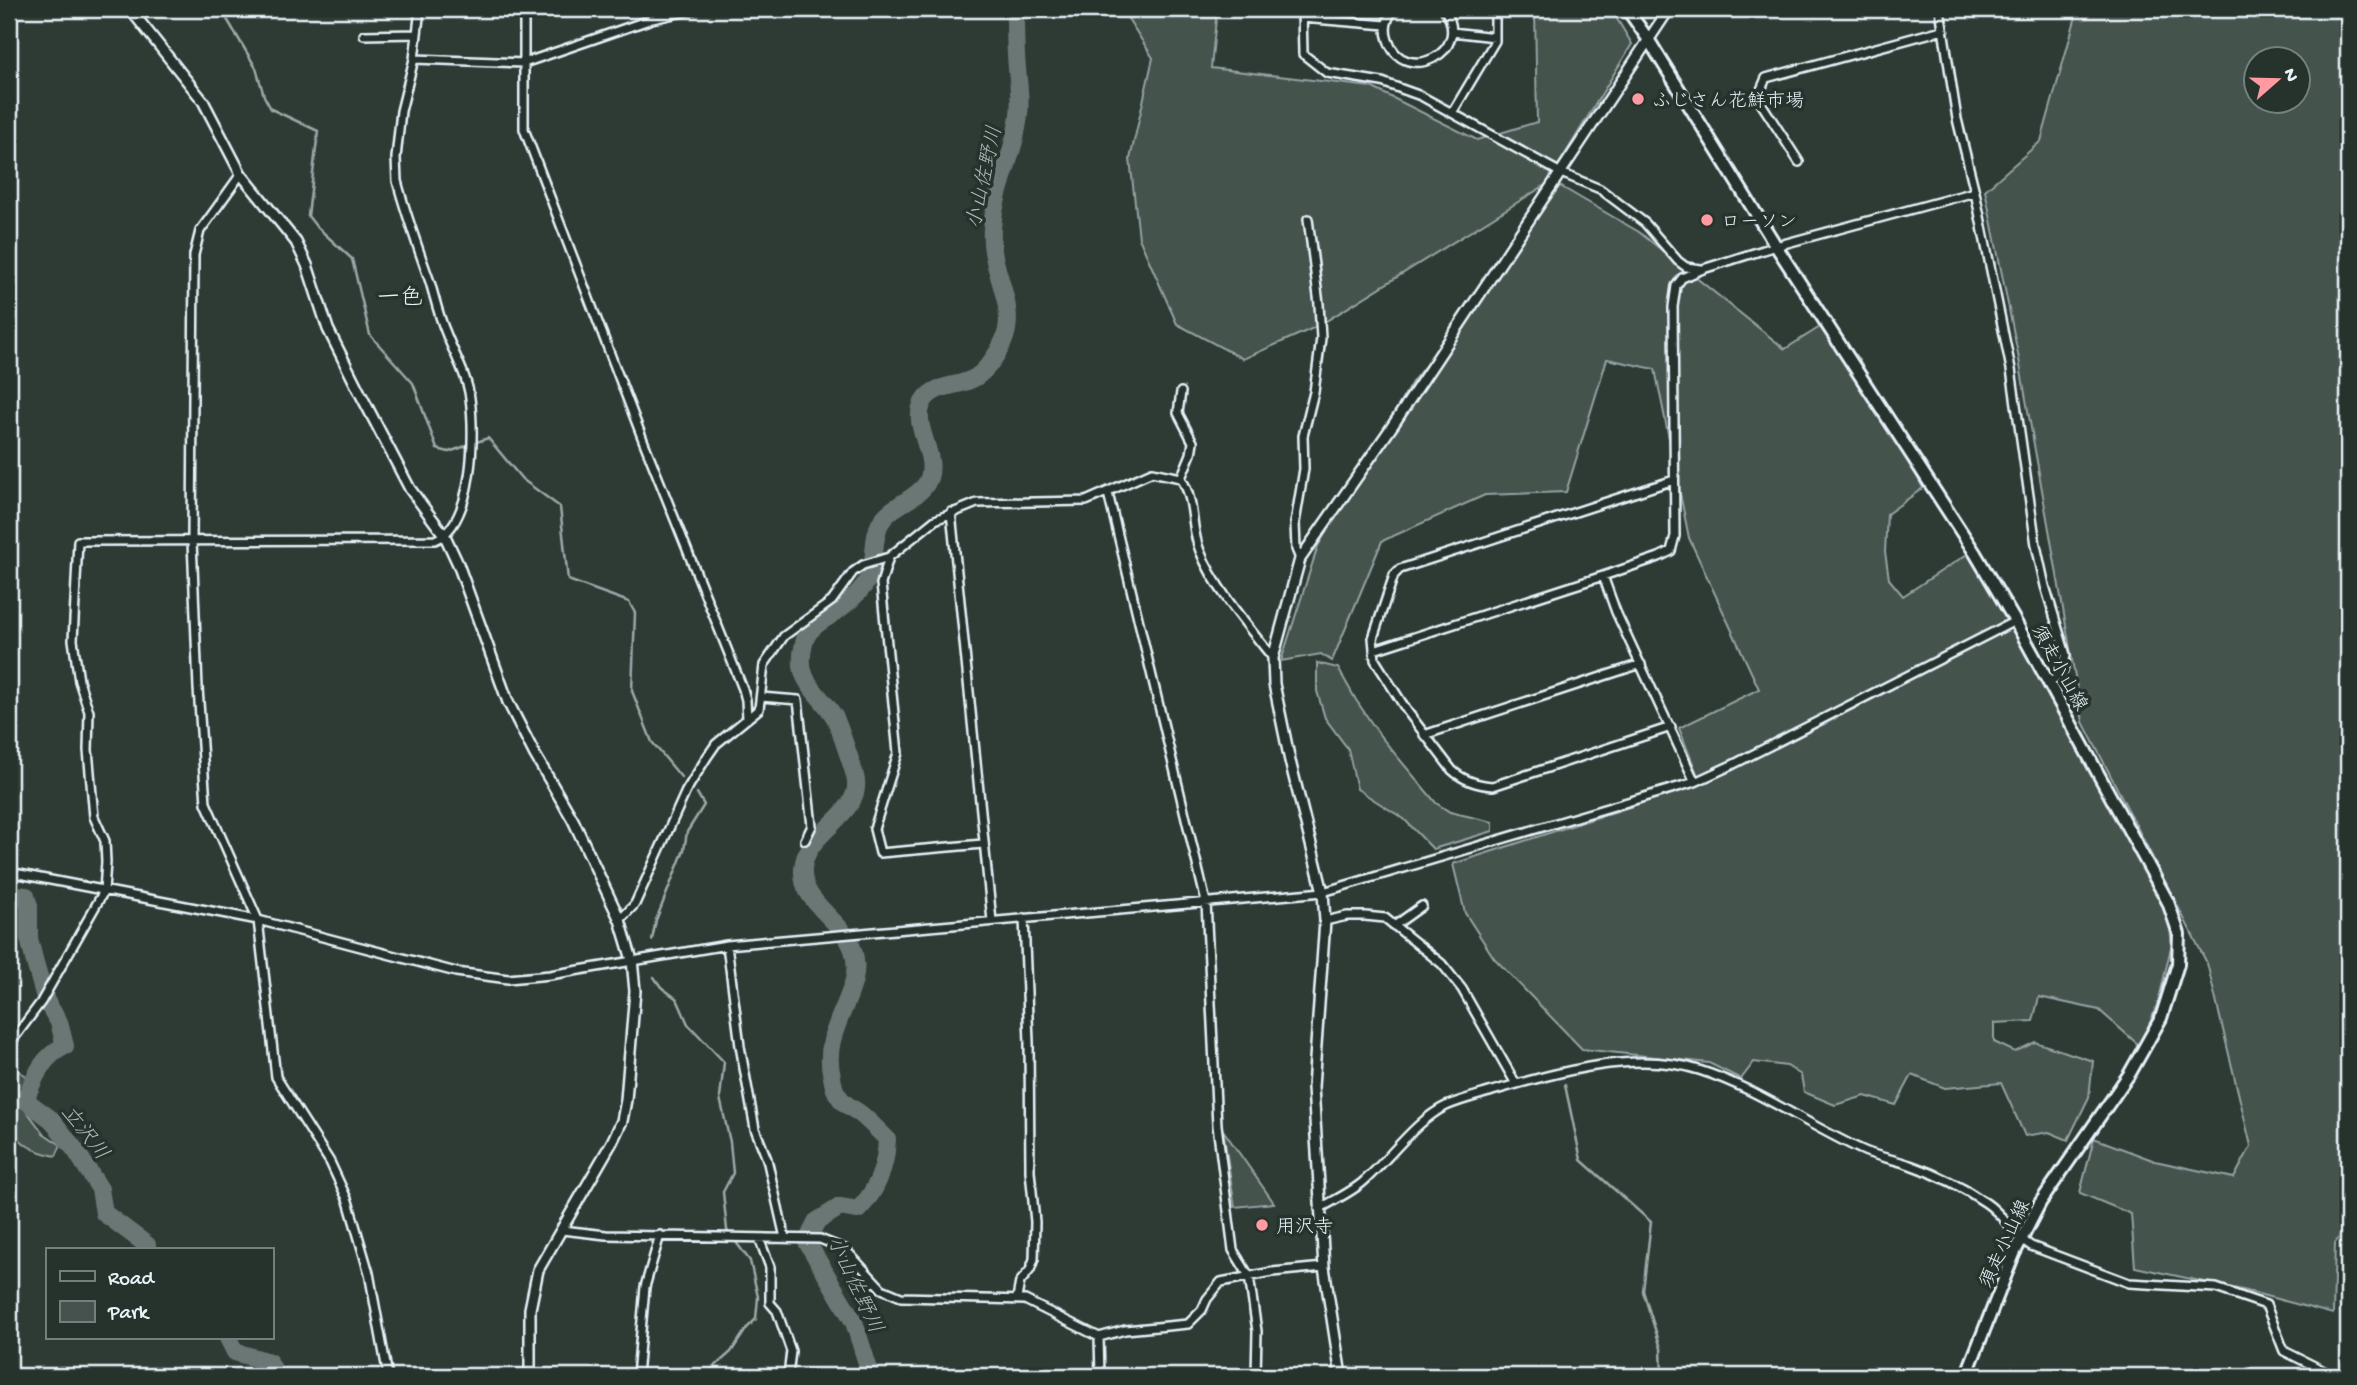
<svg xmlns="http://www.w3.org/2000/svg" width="2357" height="1385" font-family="'Gochi Hand','Klee One',sans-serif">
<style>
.green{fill:#45524e;stroke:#96a2a3;stroke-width:2;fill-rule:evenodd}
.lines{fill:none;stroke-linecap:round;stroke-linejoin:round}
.stream{stroke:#9da8a9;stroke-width:2.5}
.river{stroke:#6b7775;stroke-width:18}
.minor-casing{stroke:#e8f1f8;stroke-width:12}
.tertiary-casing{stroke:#e8f1f8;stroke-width:14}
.secondary-casing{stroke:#e8f1f8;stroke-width:16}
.minor{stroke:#26332d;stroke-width:7}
.tertiary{stroke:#26332d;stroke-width:9}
.secondary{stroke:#26332d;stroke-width:10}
.poi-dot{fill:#ff9aa2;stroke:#26332d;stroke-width:2.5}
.labels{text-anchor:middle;stroke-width:7;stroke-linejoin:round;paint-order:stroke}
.poi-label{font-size:19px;fill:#e8f1f8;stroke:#26332d;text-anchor:start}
.street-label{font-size:19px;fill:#e8f1f8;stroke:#26332d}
.water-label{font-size:21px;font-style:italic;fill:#b0babd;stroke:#26332d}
.quarter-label{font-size:23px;fill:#e8f1f8;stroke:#26332d}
</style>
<rect width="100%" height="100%" fill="#2e3b35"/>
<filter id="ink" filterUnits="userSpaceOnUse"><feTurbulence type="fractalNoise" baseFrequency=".0143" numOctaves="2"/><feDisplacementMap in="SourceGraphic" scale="14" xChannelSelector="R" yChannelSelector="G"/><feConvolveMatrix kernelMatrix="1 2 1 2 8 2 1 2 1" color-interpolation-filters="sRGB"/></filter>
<g filter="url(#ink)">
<!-- green -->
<path class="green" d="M 1122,9 L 1217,9 L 1211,68 L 1371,87 L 1477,140 L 1537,122 L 1535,9 L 1611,9 L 1632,44 L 1547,184 L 1318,326 L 1243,359 L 1177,324 L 1139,238 L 1130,159 L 1153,58 Z
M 2078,9 L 2348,9 L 2348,1225 L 2335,1243 L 2333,1314 L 2247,1291 L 2135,1267 L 2131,1214 L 2080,1193 L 2094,1138 L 2155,1161 L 2234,1178 L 2251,1146 L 2207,963 L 2083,722 L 2018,354 L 1985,190 L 2041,141 ZM 2256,60 L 2298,60 L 2298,102 L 2256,102 Z
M 1560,186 L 1639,232 L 1785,349 L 1820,327 L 1895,434 L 1923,488 L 1887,514 L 1885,552 L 1889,579 L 1903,596 L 1969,553 L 2086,761 L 2168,917 L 2172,943 L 2159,999 L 2141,1047 L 2099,1010 L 2039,997 L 2033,1021 L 1994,1023 L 1994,1042 L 2015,1052 L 2035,1042 L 2093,1061 L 2089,1097 L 2068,1140 L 2049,1132 L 2025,1136 L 2001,1083 L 1945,1088 L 1912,1075 L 1896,1105 L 1865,1096 L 1835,1105 L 1804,1092 L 1801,1075 L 1787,1066 L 1754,1062 L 1741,1079 L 1709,1063 L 1582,1049 L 1494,958 L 1465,913 L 1453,864 L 1701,784 L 1679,728 L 1759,689 L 1689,538 L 1655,369 L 1607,359 L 1566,492 L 1485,495 L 1382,541 L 1332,661 L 1321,654 L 1281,661 L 1318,546 L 1412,382 L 1478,299 Z
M 1317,663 L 1338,668 L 1356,700 L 1381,737 L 1436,803 L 1450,812 L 1493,822 L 1493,831 L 1433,849 L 1404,819 L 1357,789 L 1348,749 L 1325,718 L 1317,691 Z
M 9,1065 L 28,1077 L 21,1103 L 43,1133 L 61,1145 L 56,1156 C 0,1146 9,1113 9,1065 Z
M 1223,1130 L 1274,1203 L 1235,1207 Z"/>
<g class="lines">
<!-- stream -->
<path class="stream" d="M 221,9 L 256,68 L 264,96 L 271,109 L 318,131 L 308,216 L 315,225 L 352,259 L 370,335 L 413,383 L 437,449 L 449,452 L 488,438 L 522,479 L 560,507 L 568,580 L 629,602 L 635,613 L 632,691 L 652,742 L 681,777
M 652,940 L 656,920 L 684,850 L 687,832 L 704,805 L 697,793
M 654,977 L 661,987 L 677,999 L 688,1024 L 724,1062 L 720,1098 L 730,1142 L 733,1173 L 723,1192 L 727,1230 L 750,1261 L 758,1297 L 756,1319 L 747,1328 L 731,1352 L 704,1376
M 1565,1085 L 1581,1160 L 1651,1222 L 1643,1291 L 1661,1348 L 1662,1376"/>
<!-- river -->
<path class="river" d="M 9,892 L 15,895 L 26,896 L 29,906 L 29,938 L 34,959 L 46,1001 L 59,1022 L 65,1046 C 42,1056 34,1079 25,1100 L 52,1120 L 76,1151 L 100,1189 L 104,1213 L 147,1245 L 147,1250
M 228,1338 L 235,1352 L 269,1362 L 277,1376
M 871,1376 L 854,1322 L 807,1242 L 816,1222 L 840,1207 L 858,1210 C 878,1190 886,1167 887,1139 C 879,1131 871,1123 863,1116 C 855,1109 843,1105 838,1095 C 834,1090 833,1083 832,1077 C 819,1026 867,992 853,950 C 842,917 795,902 804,862 C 811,831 860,813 856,781 C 855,772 839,727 835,718 C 819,690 794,684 804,643 C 808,625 828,619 841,608 C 850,601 863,589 868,579 C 877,565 871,538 881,522 C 892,504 915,501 926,484 C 941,460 914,432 921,407 C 929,382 958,389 976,377 C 987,370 999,352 1004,340 C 1017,308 994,276 992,243 C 989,198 1015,157 1019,114 C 1021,99 1018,83 1017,68 C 1015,48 1015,29 1015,9"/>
<defs>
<path id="minor" d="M 524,9 L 524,129 L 643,440 L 743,689 L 746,700 L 747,719
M 1302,9 L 1303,54 L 1327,73 L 1382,82 L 1421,96 L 1561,173 L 1600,189 L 1645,223 L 1678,261 L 1686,267 L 1701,269
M 1394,9 C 1387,18 1384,29 1388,40 C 1403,86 1475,53 1444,9
M 1940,9 L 1957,119 L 1975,192 L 2011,369 L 2036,545 L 2045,586 L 2066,655 L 2063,671 L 2050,683
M 1302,18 L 1386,25
M 1452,32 L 1495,37
M 364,35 L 416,34
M 414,59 L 524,63 L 652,19 L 697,9
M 1452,113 L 1495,41 L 1495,9
M 1799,162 L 1759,100 L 1760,92 L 1766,78 L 1942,30
M 241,174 L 200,231 L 194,255 L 192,541 L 198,688 L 206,803 L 258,920 L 276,1077 L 330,1162 L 348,1201 L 369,1273 L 388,1376
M 1181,392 L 1178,413 L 1193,442 L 1191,454 L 1181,478
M 1108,493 L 1206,902 L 1217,1125 L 1233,1250 L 1249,1276 L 1257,1331 L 1256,1376
M 951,512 L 992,921
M 889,557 L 881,584 L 898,753 L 874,829 L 880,853 L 983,844
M 1300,559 L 1296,549 L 1295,523 L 1304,469 L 1303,436 L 1314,392 L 1321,338 L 1319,304 L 1308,219
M 1603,576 L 1616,612 L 1695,782
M 1374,650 L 1603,576 L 1659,557 L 1671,551 L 1675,536 L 1673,307 L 1676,286 L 1682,278 L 1703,269 L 1776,246 L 1975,192
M 761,697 L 798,700 L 812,826 L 805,840
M 1671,727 L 1493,786 C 1477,785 1464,781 1452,770 L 1407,711 L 1375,660 L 1373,638 L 1394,575 L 1400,569 L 1674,480
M 1424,735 L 1641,664
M 9,872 L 258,920 L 456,972 L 508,979 L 550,975 L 727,945 L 1323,892 L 1695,782 L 1732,765 L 2015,621
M 620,920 L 635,904 L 686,791 L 707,757 L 716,744 L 759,709 L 764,665 L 784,636 L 832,601 L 853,572 L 863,565 L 889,557 L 935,520 L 977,503 L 1086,501 L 1152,472 L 1181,478 C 1196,502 1190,527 1200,551 C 1214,587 1249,628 1273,658
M 1325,921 L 1347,916 L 1365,916 L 1385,918 L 1442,964 L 1462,989 L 1516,1084
M 1394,926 L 1422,906
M 727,945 L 740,1046 L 755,1129 L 767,1159 L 785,1238
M 9,1045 L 41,1002 L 104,891 L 106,862 L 105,841 L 94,817 L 88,750 L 89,712 L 79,681 L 73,640 L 78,541 L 435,540 C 474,524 475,434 470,398 C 467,375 454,354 446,333 C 439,317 435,299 430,282 C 418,248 406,215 397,181 L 396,158 L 401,111 L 414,59 L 420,9
M 1319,1209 C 1334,1200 1352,1192 1364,1181 C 1389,1159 1416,1120 1446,1106 C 1462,1099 1480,1095 1496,1090 C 1557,1072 1636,1050 1699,1070 C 1756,1088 1806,1124 1860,1149 C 1876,1157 1894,1159 1910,1165 C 1936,1174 1963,1187 1986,1203 C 2004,1215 2013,1235 2031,1246 L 2129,1283 L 2216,1288 L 2266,1305 L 2284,1351 L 2334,1376
M 562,1230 L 606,1235 L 820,1239 L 845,1249 L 882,1289 L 901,1297 L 1025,1300 L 1099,1337 L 1125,1330 L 1188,1324 L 1202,1310 L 1207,1299 L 1221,1282 L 1272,1272 L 1324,1267
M 759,1238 L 770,1267 L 770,1303 L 777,1311 L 791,1351 L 788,1376
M 1017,1298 L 1020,1282 L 1030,1270 L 1034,1259 L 1035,1222 L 1030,1171 L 1029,1042 L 1024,918
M 1099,1337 L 1100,1376
M 637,1376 L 645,1287 L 660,1235"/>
<path id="tertiary" d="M 130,9 L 203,101 L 241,174 L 296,242 L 307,265 L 328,329 L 361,395 L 410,489 L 445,536 L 458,564 L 508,702 L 535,755 L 573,820 L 620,920 L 632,960 L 635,991 L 626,1100 L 622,1121 L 612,1142 L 538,1270 L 530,1309 L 530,1376
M 1341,1376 L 1324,1267 L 1313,1087 L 1325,921 L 1323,892 L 1290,761 L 1274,684 L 1273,658 L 1300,559 L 1393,425 L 1669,9"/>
<path id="secondary" d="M 1627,9 L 1648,39 L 1776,246 L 1975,553 L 2015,621 L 2168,902 L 2179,934 L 2178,964 L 2161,1018 L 2130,1073 L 2040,1203 L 2014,1254 L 1966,1376"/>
</defs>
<!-- minor casing -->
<use href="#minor" class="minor-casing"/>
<!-- tertiary casing -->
<use href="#tertiary" class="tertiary-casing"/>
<!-- secondary casing -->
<use href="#secondary" class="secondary-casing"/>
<!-- minor -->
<use href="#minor" class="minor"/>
<!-- tertiary -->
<use href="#tertiary" class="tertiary"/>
<!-- secondary -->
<use href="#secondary" class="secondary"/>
</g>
</g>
<!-- markers -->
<g class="poi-dot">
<circle cx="1638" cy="99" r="7"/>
<circle cx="1707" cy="220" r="7"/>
<circle cx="1262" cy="1225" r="7"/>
</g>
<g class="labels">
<!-- poi labels -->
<g class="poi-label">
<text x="1652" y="106">ふじさん花鮮市場</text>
<text x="1721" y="227">ローソン</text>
<text x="1276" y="1232">用沢寺</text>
</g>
<!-- street labels -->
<g class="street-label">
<text transform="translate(2061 667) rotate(61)" y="7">須走小山線</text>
<text transform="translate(2003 1243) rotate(-65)" y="7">須走小山線</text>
</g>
<!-- water labels -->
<g class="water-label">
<text transform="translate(983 177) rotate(-78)" y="7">小山佐野川</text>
<text transform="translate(86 1132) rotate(52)" y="7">立沢川</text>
<text transform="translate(856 1284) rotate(65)" y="7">小山佐野川</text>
</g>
<!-- quarter labels -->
<g class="quarter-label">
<text x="400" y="304">一色</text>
</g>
</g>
<!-- margin -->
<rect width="2357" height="1385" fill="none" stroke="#26332d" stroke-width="35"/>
<rect x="18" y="18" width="2322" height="1350" fill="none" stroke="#e8f1f8" stroke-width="2.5" filter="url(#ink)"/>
<!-- legend -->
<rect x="46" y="1248" width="228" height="91" fill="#26332d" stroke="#747f7e" stroke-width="2"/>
<rect x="60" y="1271" width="35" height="10" fill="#26332d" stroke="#747f7e" stroke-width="2"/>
<text x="108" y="1284" font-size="21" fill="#e8f1f8">Road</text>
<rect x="60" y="1301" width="35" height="21" fill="#45524e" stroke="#747f7e" stroke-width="2"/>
<text x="108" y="1318" font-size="21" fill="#e8f1f8">Park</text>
<!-- north arrow -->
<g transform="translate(2277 80) rotate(70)"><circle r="33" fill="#26332d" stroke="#747f7e" stroke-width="2"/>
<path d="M0-5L12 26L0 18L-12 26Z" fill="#ff9aa2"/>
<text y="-10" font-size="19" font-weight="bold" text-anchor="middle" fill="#e8f1f8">N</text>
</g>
</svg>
